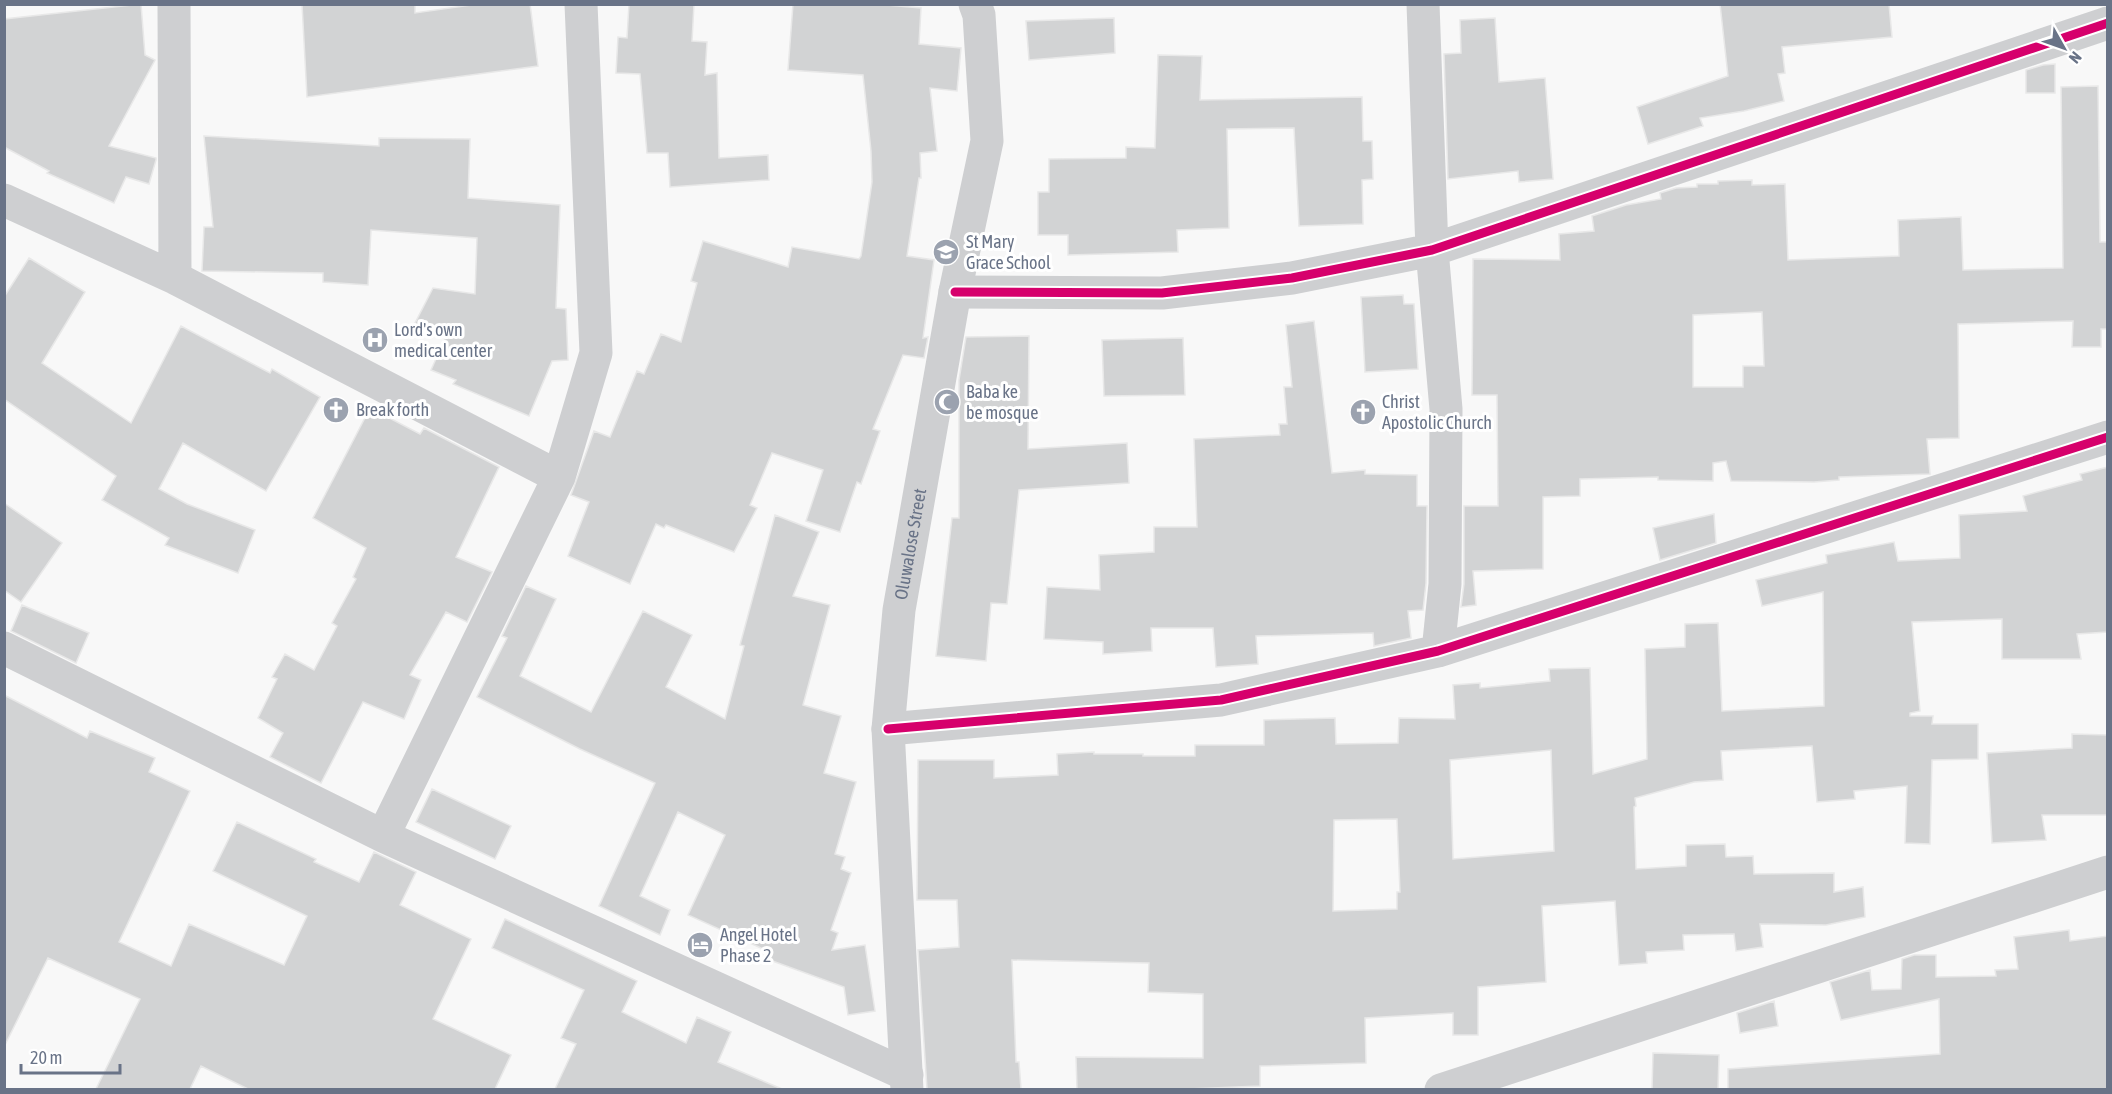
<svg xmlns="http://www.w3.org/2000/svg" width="2112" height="1094" font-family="'Asap Condensed',sans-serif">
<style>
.building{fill:#d2d3d4;stroke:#e8e8e8;stroke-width:1.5;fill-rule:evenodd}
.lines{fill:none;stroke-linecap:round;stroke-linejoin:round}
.minor{stroke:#cecfd1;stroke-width:33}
.tertiary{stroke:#cecfd1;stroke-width:33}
.cycleway-casing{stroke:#fff;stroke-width:13}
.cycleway{stroke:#d6006c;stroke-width:9}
.labels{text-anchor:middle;stroke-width:6;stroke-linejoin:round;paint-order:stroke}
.poi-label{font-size:18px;fill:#697387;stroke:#fff;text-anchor:start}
.street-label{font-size:18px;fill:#697387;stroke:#fff}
</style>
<rect width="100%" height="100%" fill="#f8f8f8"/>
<!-- building -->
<path class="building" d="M 141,4 L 145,55 L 155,60 L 109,146 L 156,158 L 156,160 L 149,184 L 126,177 L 114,203 L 47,173 L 49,171 L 4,147 L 4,19 Z
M 302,4 L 415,4 L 415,13 L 478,4 L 530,4 L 538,66 L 307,97 Z
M 629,4 L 694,4 L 692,41 L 707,42 L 705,75 L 717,73 L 719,158 L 768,155 L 769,180 L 670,187 L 668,153 L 647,153 L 640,74 L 616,73 L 618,37 L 627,38 Z
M 793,4 L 875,4 L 921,8 L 919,44 L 961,48 L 957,91 L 930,88 L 937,151 L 920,153 L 921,178 L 919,178 L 907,256 L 934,260 L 923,338 L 928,337 L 924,358 L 903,355 L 873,429 L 880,431 L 861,484 L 857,482 L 840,532 L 806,521 L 823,470 L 772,453 L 750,505 L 757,508 L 734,552 L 666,525 L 664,528 L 656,524 L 630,584 L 568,556 L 589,502 L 571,495 L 594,431 L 610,437 L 637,371 L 644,374 L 661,334 L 681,342 L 697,283 L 691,281 L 703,241 L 788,267 L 792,247 L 859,259 L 861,256 L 872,182 L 871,151 L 863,75 L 788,70 Z
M 1720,4 L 1889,4 L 1892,37 L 1782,47 L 1785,73 L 1778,74 L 1784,101 L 1744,111 L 1700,118 L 1703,126 L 1648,144 L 1637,107 L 1728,76 Z
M 1114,18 L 1115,53 L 1029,60 L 1026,21 Z
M 1495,18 L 1499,82 L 1545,78 L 1553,179 L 1519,182 L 1518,171 L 1448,179 L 1444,54 L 1461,53 L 1460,20 Z
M 1158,55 L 1202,56 L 1200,100 L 1362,97 L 1363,141 L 1372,141 L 1373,179 L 1362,180 L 1363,224 L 1299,226 L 1294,128 L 1227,129 L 1229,228 L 1177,230 L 1178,252 L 1068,255 L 1068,235 L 1038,235 L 1038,192 L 1049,192 L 1049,159 L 1126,158 L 1126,147 L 1155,148 Z
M 2055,64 L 2055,93 L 2026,93 L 2026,70 L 2043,65 Z
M 2098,86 L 2100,242 L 2108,242 L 2108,329 L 2101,329 L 2101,347 L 2072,347 L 2073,321 L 1958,324 L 1959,438 L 1927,439 L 1930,474 L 1839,477 L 1839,480 L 1814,482 L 1731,481 L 1726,461 L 1713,463 L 1713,481 L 1658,480 L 1658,477 L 1580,479 L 1580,496 L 1543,497 L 1543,569 L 1473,571 L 1476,605 L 1461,607 L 1464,584 L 1464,506 L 1498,506 L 1497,395 L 1472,395 L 1473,259 L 1560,260 L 1559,234 L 1594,231 L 1592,216 L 1626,205 L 1661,199 L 1660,193 L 1676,188 L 1697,187 L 1697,184 L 1718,184 L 1718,181 L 1752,180 L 1752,185 L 1785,184 L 1788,260 L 1899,256 L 1898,220 L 1961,217 L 1963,270 L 2063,268 L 2061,87 ZM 1762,312 L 1764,366 L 1743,366 L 1743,387 L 1693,387 L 1693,315 Z
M 204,136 L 379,146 L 379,138 L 470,139 L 468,198 L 560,205 L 556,308 L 566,309 L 568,360 L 552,361 L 529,416 L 453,384 L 456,380 L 431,370 L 448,332 L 413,327 L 433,288 L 475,294 L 477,238 L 371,230 L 368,285 L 323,282 L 323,273 L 202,271 L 204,227 L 213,227 Z
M 29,258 L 85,292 L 42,363 L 131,423 L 181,326 L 270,373 L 272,369 L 320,397 L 266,491 L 183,443 L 159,489 L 187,504 L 255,530 L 238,573 L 165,545 L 169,538 L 102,500 L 116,476 L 4,399 L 4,297 Z
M 1403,295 L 1404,304 L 1414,304 L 1418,369 L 1365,372 L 1361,297 Z
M 1314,321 L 1332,473 L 1365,470 L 1365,474 L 1417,475 L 1417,506 L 1427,506 L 1426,583 L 1423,610 L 1408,611 L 1411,638 L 1374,646 L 1373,633 L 1256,636 L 1258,664 L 1216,667 L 1213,628 L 1151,628 L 1152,651 L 1103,654 L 1103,642 L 1044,639 L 1047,587 L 1100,590 L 1099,555 L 1154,552 L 1154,527 L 1197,527 L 1194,439 L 1280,435 L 1279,424 L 1287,424 L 1284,387 L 1292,387 L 1286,325 Z
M 1029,336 L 1028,449 L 1127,443 L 1129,483 L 1019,490 L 1007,604 L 991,603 L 986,661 L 936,656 L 952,518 L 959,518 L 959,380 L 966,337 Z
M 1183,338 L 1185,395 L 1104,396 L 1102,340 Z
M 368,412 L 378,412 L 420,434 L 424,428 L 499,467 L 456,557 L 492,572 L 467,622 L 446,612 L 410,675 L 421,680 L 404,719 L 363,702 L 321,783 L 270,757 L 283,733 L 258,718 L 277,679 L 272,677 L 285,654 L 314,670 L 337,626 L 332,623 L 356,579 L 353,577 L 366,548 L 313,518 Z
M 2108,467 L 2108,632 L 2077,634 L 2081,659 L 2002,659 L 2002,619 L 1912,622 L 1920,711 L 1910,713 L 1910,716 L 1933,716 L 1932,724 L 1978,724 L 1978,759 L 1932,760 L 1930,844 L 1905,843 L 1907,786 L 1854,791 L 1855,799 L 1817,802 L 1812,746 L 1721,751 L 1723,780 L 1694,782 L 1635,798 L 1636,806 L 1634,807 L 1636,869 L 1686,866 L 1686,845 L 1725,844 L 1726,857 L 1753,856 L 1754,874 L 1834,873 L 1834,892 L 1863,887 L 1865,917 L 1826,925 L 1760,924 L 1763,947 L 1736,951 L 1734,934 L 1683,935 L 1684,950 L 1646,952 L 1647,963 L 1619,965 L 1615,901 L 1542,906 L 1546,982 L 1478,987 L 1478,1035 L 1453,1035 L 1453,1013 L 1365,1018 L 1366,1063 L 1260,1066 L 1260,1086 L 1188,1089 L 1077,1089 L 1076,1057 L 1203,1058 L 1203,994 L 1148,992 L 1149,963 L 1012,960 L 1016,1062 L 1019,1062 L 1021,1089 L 927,1089 L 918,950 L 959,947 L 957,900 L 917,900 L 918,760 L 994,760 L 994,778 L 1058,775 L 1057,754 L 1094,752 L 1094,754 L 1143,754 L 1143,756 L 1195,756 L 1195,745 L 1264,745 L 1264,720 L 1335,718 L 1336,744 L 1398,743 L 1399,718 L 1455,719 L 1453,685 L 1480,683 L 1480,688 L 1550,681 L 1549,669 L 1590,668 L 1593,774 L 1647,759 L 1645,649 L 1685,647 L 1685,624 L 1718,623 L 1722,711 L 1824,706 L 1823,592 L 1762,606 L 1756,580 L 1827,563 L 1826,555 L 1894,542 L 1898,561 L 1960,558 L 1959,515 L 2027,511 L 2023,496 L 2082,480 L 2080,474 ZM 1551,750 L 1554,851 L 1453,859 L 1450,760 ZM 1397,819 L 1400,892 L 1397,892 L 1397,909 L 1333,911 L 1334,820 Z
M 4,503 L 62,543 L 21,602 L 4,590 Z
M 1714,514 L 1716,543 L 1660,560 L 1653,528 Z
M 775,515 L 819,532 L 793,596 L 830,605 L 803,705 L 841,716 L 824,773 L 856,782 L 835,854 L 845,857 L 841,869 L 851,873 L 831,930 L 838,933 L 832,950 L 865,945 L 875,1011 L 848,1015 L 844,987 L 767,959 L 770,959 L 772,953 L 688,915 L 725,835 L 678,812 L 640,896 L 670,910 L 660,935 L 599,906 L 655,783 L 580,749 L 477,697 L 507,638 L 502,636 L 526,586 L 556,599 L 520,676 L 591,712 L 643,611 L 692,635 L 666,687 L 725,719 L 744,646 L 740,645 Z
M 22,605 L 89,633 L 76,663 L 11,631 Z
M 4,695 L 87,738 L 90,731 L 155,758 L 149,772 L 190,791 L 119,942 L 171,966 L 189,924 L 284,965 L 307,916 L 213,871 L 237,822 L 316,859 L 314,862 L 359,882 L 374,852 L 416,872 L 400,905 L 471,939 L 433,1019 L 511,1055 L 495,1089 L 248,1089 L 201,1066 L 190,1089 L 96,1089 L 140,999 L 48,958 L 4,1047 Z
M 2072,734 L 2108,735 L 2108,815 L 2042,815 L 2046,840 L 1992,843 L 1987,753 L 2072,748 Z
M 432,789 L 511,826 L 495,859 L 416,822 Z
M 505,919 L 637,981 L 622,1012 L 686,1043 L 697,1017 L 731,1032 L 718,1062 L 782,1089 L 555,1089 L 576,1044 L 561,1038 L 584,990 L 492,948 Z
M 2069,930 L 2070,941 L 2108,936 L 2108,1089 L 1728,1089 L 1728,1069 L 1940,1054 L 1939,999 L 1841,1020 L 1830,982 L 1870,970 L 1872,990 L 1901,989 L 1902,959 L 1914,955 L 1936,955 L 1936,977 L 1996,976 L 1995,970 L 2018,969 L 2014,937 Z
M 1774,1001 L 1778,1026 L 1740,1033 L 1737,1013 Z
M 1653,1053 L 1719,1055 L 1718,1089 L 1652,1089 Z"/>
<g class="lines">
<!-- minor -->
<path class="minor" d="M 174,4 L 175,278
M 1423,4 L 1432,250 L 1446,409 L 1445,584 L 1438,651
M 4,200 L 175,278 L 559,477
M 955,292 L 1162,293 L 1292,278 L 1432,250 L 2108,23
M 4,648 L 383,836 L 907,1075
M 888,729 L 1221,700 L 1438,651 L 2108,437
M 383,836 L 559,477 L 596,353 L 581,4
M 1441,1090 L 2108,872"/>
<!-- tertiary -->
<path class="tertiary" id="s1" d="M 907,1090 L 888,729 L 899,610 L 955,292 L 987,141 L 979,15 L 975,4"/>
<defs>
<path id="cycleway" d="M 955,292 L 1162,293 L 1292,278 L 1432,250 L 2108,23
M 888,729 L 1221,700 L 1438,651 L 2108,437"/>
</defs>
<!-- cycleway casing -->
<use href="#cycleway" class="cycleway-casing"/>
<!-- cycleway -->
<use href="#cycleway" class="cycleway"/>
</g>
<!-- icons -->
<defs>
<symbol id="school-disc" viewBox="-11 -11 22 22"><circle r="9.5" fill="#9ba2af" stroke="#fff"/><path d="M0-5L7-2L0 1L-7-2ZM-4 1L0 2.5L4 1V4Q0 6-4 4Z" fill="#fff"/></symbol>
<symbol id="hospital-disc" viewBox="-11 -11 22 22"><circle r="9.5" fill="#9ba2af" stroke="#fff"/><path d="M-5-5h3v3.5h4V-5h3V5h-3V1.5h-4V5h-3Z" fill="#fff"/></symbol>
<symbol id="mosque-disc" viewBox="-11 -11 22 22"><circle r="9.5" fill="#9ba2af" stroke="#fff"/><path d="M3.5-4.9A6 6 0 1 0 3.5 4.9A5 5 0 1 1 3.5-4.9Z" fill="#fff"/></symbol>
<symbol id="church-disc" viewBox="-11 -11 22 22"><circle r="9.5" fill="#9ba2af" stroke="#fff"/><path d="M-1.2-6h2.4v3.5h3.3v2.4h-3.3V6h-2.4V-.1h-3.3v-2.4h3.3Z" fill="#fff"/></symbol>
<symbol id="hotel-disc" viewBox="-11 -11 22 22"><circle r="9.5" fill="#9ba2af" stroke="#fff"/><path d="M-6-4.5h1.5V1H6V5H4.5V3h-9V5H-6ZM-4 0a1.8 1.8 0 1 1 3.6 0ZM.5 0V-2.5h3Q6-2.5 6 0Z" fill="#fff"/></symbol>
</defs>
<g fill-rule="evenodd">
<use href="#school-disc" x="931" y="237" width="30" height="30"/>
<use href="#hospital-disc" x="360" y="325" width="30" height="30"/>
<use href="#mosque-disc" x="932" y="387" width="30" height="30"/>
<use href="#church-disc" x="321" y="395" width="30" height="30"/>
<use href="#church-disc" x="1348" y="397" width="30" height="30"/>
<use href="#hotel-disc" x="685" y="930" width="30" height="30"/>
</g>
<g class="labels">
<!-- poi labels -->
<g class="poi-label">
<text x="966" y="248">St Mary<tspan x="966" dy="21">Grace School</tspan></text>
<text x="394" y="336">Lord's own<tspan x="394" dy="21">medical center</tspan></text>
<text x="966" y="398">Baba ke<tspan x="966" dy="21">be mosque</tspan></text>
<text x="1382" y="408">Christ<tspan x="1382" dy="21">Apostolic Church</tspan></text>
<text x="356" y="416">Break forth</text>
<text x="720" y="941">Angel Hotel<tspan x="720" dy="21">Phase 2</tspan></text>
</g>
<!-- street labels -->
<g class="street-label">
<text dy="6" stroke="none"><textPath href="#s1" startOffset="548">Oluwalose Street</textPath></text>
</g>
</g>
<!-- border -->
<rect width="2112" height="1094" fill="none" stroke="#697387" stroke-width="12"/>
<!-- north arrow -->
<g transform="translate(2064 48) rotate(130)" stroke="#ffffff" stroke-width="4.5" paint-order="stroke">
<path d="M0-4.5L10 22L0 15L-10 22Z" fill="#697387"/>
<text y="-9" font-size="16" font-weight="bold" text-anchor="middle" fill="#697387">N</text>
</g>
<!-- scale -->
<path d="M21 1064v9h99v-9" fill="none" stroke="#697387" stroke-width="3"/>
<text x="30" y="1064" font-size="18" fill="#697387" stroke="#ffffff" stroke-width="4.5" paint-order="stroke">20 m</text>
</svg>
